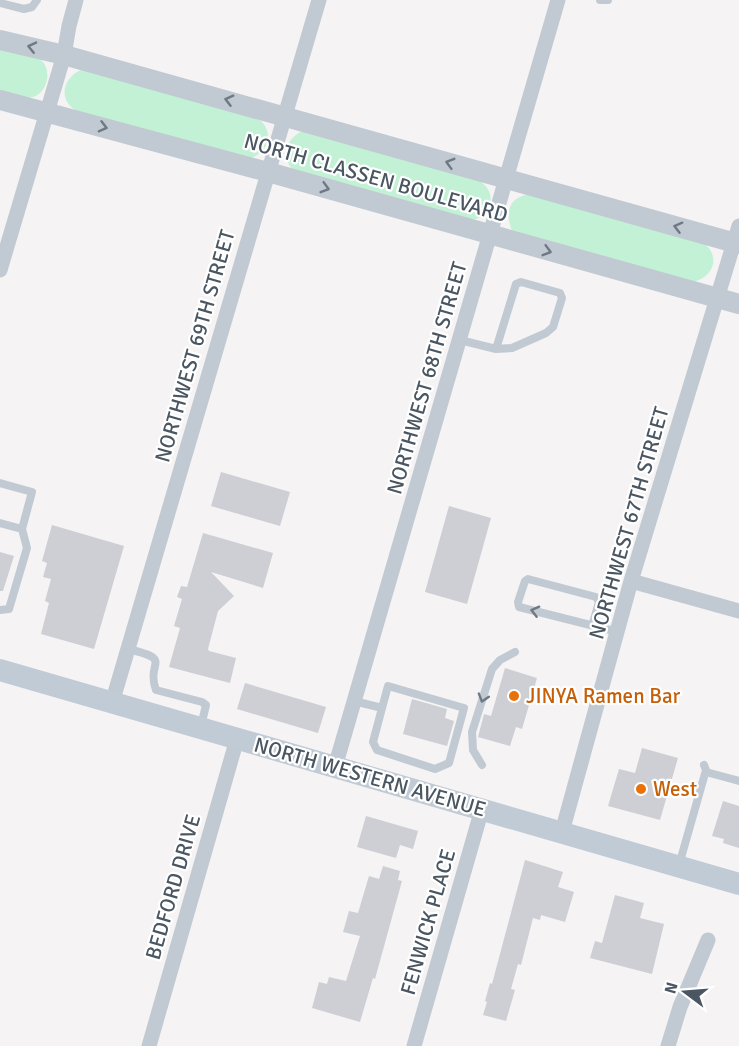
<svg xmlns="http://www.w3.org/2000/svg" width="739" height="1046" font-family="Signika,sans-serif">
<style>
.green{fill:#c3f1d5}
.building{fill:#cdcfd5}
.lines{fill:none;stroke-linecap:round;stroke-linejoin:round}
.service{stroke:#c1cad2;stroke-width:8}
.minor{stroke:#c1cad2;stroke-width:15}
.tertiary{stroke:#c1cad2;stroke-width:20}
.secondary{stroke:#c1cbd6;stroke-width:22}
.oneway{stroke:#6e7983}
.food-dot{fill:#e8710a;stroke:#fff;stroke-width:2}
.labels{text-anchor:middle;stroke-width:4.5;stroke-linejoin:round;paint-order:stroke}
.street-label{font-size:21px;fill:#4a5661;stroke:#fff}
.food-label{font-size:21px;fill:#c56008;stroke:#fff;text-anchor:start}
</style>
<rect width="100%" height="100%" fill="#f5f3f3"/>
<!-- green -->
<path class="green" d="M 0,49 C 11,51 27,52 38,58 C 53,66 49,92 33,97 C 23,100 10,94 0,92 Z
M 81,70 L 90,71 L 256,117 C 274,128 271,151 251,158 L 77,111 C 58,101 62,78 81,70 Z
M 300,132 L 309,132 L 480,181 C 497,193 493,213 474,220 L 293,170 C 281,157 285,141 300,132 Z
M 525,195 L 532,195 L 702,242 C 721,254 715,277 693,282 L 512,231 C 506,215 507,200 525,195 Z"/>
<!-- building -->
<path class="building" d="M 221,472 L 290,492 L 280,526 L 211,506 Z
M 449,506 L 491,518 L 467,604 L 425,592 Z
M 52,525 L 124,546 L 94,649 L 41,634 L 49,603 L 45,601 L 51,579 L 43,577 L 47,563 L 42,561 Z
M 203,533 L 273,553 L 263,588 L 211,572 L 234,596 L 218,611 L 208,649 L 209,651 L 236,658 L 230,683 L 169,667 L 180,628 L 174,626 L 182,599 L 177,597 L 181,586 L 187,587 Z
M 0,552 L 14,556 L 3,591 L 0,591 Z
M 505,668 L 537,678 L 522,729 L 516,727 L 510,746 L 478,737 L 484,714 L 491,716 Z
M 245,683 L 326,707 L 318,733 L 237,709 Z
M 412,699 L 447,709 L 445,718 L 454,721 L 447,746 L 403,734 Z
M 642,748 L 678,758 L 660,820 L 608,806 L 619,769 L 635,773 Z
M 723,801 L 739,806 L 739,848 L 723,843 L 724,839 L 712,836 Z
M 366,816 L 418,831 L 413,849 L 400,845 L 396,858 L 357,847 Z
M 525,860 L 563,872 L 558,887 L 574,892 L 565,922 L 541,915 L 540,920 L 533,918 L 521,965 L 518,964 L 511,989 L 515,990 L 506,1021 L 483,1015 L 487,1002 L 485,1001 L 490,983 L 492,984 Z
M 383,866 L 400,871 L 398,880 L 402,881 L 375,979 L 373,978 L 360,1022 L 312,1008 L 319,982 L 327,984 L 329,977 L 346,981 L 360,936 L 343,932 L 349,911 L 358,913 L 369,876 L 379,879 Z
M 615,895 L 644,903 L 640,918 L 664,924 L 652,974 L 590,958 L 595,941 L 602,943 Z"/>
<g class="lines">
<!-- service -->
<path class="service" d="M 600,0 L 608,0
M 0,3 L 24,9 L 32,7 L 37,0
M 460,340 L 496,349 L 512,348 L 546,333 L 553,327 L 562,298 L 560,293 L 521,282 L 516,284 L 496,349
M 0,483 L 32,492 L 22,529 L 27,548 L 9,609 L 0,610
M 0,523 L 22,529
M 592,626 L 599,602 L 596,597 L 528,579 L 525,581 L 518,602 L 519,607 L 618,632
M 128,649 C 175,660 145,662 156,690 L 202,702 L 206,705 L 201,726
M 354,701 L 382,708 L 373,742 L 377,750 L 435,769 L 449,763 L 464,708 L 388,686 L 382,708
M 482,765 L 473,750 L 472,732 L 492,669 L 500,660 L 515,652
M 706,772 L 739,781
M 679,865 L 706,770 L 704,765"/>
<!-- minor -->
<path class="minor" d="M 0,270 L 64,55 L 69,26 L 76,0
M 631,581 L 739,611
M 112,703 L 319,0
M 335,767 L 558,0
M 562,832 L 631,581 L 739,226
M 149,1046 L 237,739
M 414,1046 L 482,809
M 668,1046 L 680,1007 L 708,940"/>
<!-- tertiary -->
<path class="tertiary" d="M 0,40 L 64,55 L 739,244
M 0,100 L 268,172 L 739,304"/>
<!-- secondary -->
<path class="secondary" d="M 0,670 L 739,884"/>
</g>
<!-- one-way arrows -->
<defs><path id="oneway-chevron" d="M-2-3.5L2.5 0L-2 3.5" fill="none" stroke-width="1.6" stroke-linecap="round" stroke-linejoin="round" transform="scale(1.5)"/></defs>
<g class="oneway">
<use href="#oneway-chevron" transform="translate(32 47) rotate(-167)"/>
<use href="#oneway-chevron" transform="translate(229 100) rotate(-165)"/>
<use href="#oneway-chevron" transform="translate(103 127) rotate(15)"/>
<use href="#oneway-chevron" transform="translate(450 163) rotate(-164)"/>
<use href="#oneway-chevron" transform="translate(325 188) rotate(16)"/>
<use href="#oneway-chevron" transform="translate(678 227) rotate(-165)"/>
<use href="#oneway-chevron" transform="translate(547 251) rotate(16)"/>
<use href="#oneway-chevron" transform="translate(535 611) rotate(-166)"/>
<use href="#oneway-chevron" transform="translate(483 698) rotate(107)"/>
</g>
<!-- markers -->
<g class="food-dot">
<circle cx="514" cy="696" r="6"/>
<circle cx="641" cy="789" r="6"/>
</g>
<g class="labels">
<!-- street labels -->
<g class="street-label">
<text transform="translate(376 178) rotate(16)" y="7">NORTH CLASSEN BOULEVARD</text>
<text transform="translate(195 346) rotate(-74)" y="7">NORTHWEST 69TH STREET</text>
<text transform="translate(427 378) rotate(-74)" y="7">NORTHWEST 68TH STREET</text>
<text transform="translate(629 523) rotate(-74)" y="7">NORTHWEST 67TH STREET</text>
<text transform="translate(370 777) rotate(16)" y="7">NORTH WESTERN AVENUE</text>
<text transform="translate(173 887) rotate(-74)" y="7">BEDFORD DRIVE</text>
<text transform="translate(428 922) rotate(-74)" y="7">FENWICK PLACE</text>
</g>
<!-- food labels -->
<g class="food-label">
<text x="526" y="703">JINYA Ramen Bar</text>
<text x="653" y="796">West</text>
</g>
</g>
<!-- north arrow -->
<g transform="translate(685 992) rotate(286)" stroke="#ffffff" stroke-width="4.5" paint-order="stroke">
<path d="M0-4.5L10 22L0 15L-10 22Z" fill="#4a5661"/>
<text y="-9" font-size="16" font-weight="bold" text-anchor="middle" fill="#4a5661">N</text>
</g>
</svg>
